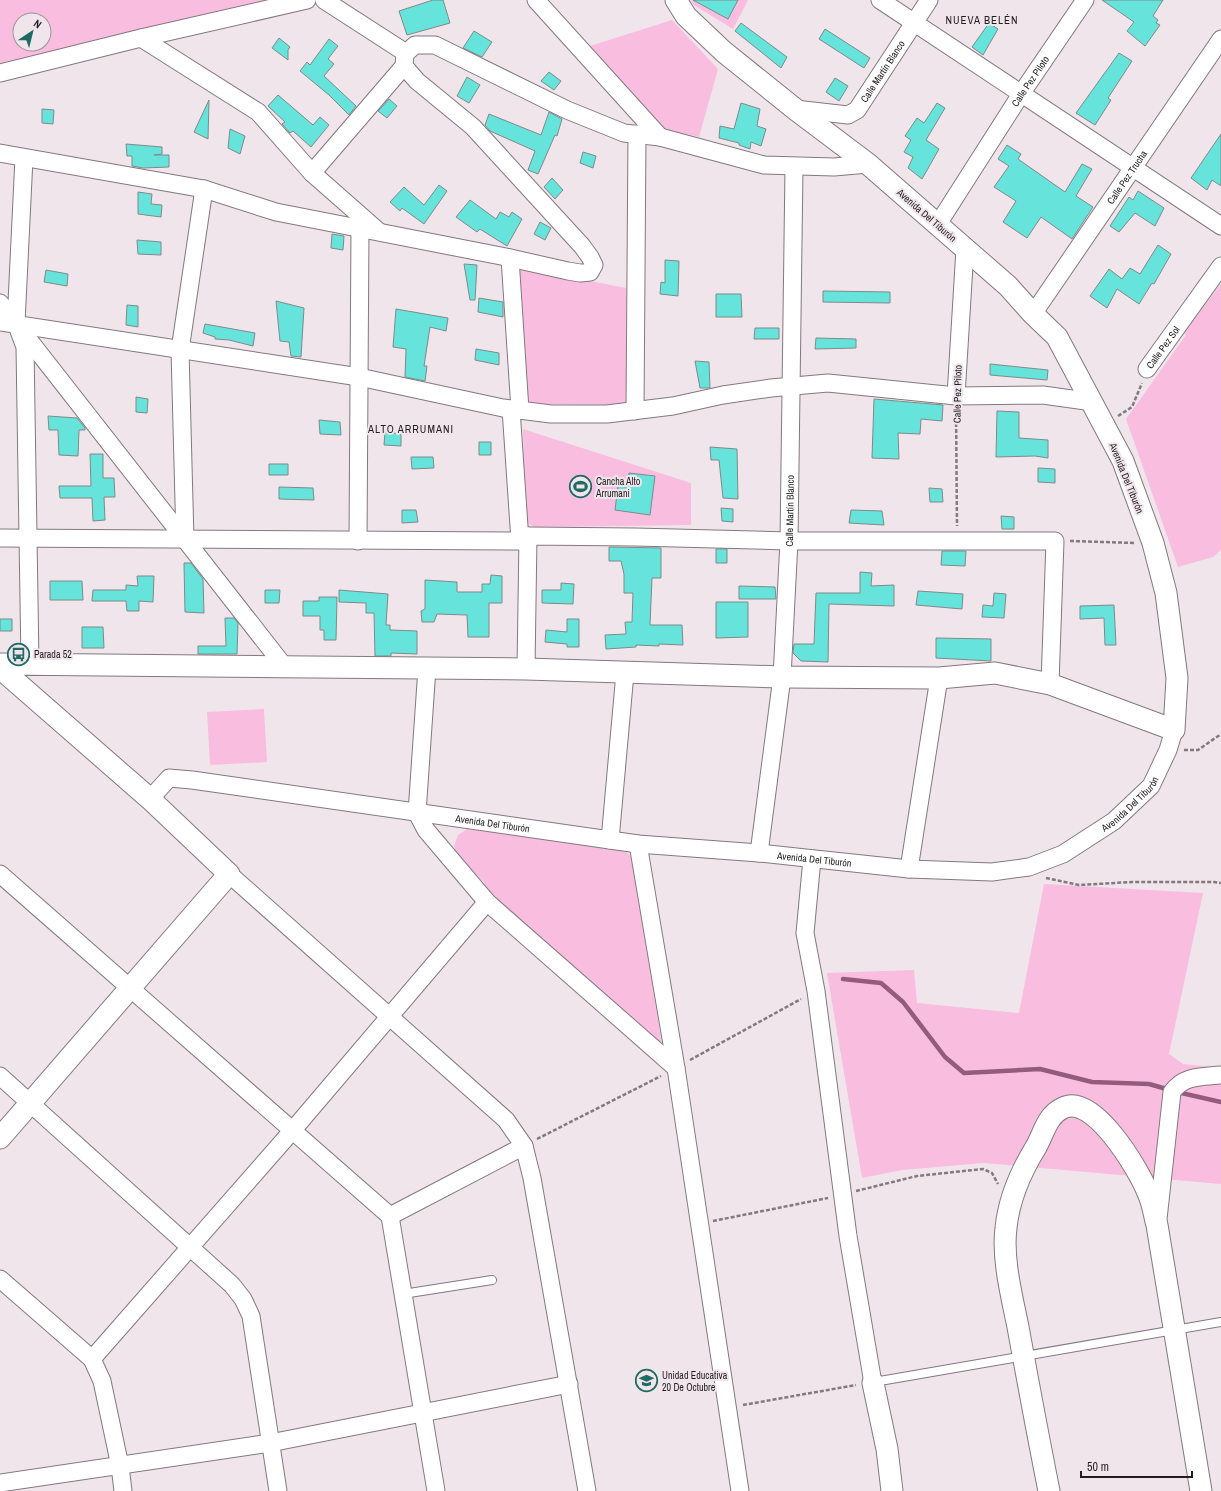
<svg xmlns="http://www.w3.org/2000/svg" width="1221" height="1491" font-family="'Archivo Narrow',sans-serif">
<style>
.green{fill:#f9bde0;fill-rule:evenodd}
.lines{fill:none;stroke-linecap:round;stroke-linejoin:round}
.stream{stroke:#935c7d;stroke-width:4.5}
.building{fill:#66e4dc;stroke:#7f8a89}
.service-casing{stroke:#82797e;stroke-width:10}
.minor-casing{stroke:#82797e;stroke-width:19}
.tertiary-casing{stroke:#82797e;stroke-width:23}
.path{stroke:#817a7e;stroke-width:2.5;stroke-dasharray:4 2;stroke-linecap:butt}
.service{stroke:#fff;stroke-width:8}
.minor{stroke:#fff;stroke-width:17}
.tertiary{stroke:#fff;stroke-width:21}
.labels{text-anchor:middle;stroke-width:4;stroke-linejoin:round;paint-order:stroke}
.street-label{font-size:10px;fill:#221e20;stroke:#f0e5eb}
.poi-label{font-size:10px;fill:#221e20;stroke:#f0e5eb;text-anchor:start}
.neighbourhood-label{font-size:11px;letter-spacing:1px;fill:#221e20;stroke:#f0e5eb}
</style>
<rect width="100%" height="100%" fill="#f0e5eb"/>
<!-- green -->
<path class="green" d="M 0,0 L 277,0 L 0,68 ZM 20,20 L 44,20 L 44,44 L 20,44 Z
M 691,0 L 748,0 L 733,29 L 694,5 Z
M 672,20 L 718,69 L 699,137 L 664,129 L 590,46 Z
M 518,267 L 626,288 L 627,405 L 523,404 Z
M 1221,284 L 1221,550 L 1213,557 L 1178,567 L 1126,419 L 1186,335 L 1183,333 Z
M 523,429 L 691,483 L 691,525 L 534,527 L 525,522 Z
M 264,709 L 267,762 L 210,765 L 207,712 Z
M 467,829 L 621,848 L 630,855 L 634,863 L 662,1047 L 491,897 L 484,882 L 458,856 L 454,846 L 458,835 Z
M 1044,884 L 1203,893 L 1169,1054 L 1183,1064 L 1221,1068 L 1221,1184 L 984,1163 L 902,1170 L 862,1178 L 827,973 L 914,970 L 917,1003 L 1019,1013 Z"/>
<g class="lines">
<!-- stream -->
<path class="stream" d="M 843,979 L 881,983 L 903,1002 L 945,1057 L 964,1073 L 1040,1069 L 1092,1082 L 1149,1084 L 1170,1090
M 1177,1092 L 1221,1102"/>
</g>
<!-- building -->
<path class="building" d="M 433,0 L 443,0 L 450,23 L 407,35 L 399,11 Z
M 693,0 L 738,0 L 728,19 Z
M 1102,0 L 1163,0 L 1153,16 L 1158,20 L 1156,23 L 1160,25 L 1145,46 L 1127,31 L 1134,22 Z
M 741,23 L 787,57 L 781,68 L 735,31 Z
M 989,23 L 998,29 L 983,55 L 972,47 Z
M 825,29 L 870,58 L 864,68 L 819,39 Z
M 474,31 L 492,42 L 482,57 L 463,48 Z
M 279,38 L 290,47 L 288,50 L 288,60 L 272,48 Z
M 329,39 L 338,46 L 328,59 L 334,64 L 324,76 L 356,106 L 349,115 L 329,95 L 300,71 L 307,62 L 310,65 Z
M 1119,53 L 1132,61 L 1108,98 L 1111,100 L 1095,125 L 1076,113 Z
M 549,72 L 561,81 L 554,90 L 541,81 Z
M 467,77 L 480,85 L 469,103 L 457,96 Z
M 835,78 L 848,86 L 839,101 L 826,92 Z
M 278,95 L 313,125 L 320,117 L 329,125 L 311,147 L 293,131 L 290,133 L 282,124 L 285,122 L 268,106 Z
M 389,99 L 397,106 L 387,118 L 378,111 Z
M 209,100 L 208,139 L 194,132 Z
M 741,103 L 760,109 L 757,126 L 766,129 L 761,146 L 751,142 L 750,149 L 739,145 L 739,143 L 719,138 L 720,126 L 734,129 Z
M 937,103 L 945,108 L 926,140 L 939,149 L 922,179 L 908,168 L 913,157 L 904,152 L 911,140 L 905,136 L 917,118 L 924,123 Z
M 42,109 L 54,110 L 53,124 L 42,123 Z
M 549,112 L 562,119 L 557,136 L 555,135 L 538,174 L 528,170 L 535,151 L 490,131 L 485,125 L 489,114 L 541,135 Z
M 230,129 L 245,136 L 240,154 L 228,148 Z
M 1221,134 L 1221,186 L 1212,180 L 1207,190 L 1191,178 Z
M 126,144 L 162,147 L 162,154 L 154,155 L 169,155 L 169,167 L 143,168 L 132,166 L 132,156 L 127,156 Z
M 1007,145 L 1021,154 L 1018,159 L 1065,192 L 1082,164 L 1092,169 L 1076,196 L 1093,207 L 1072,239 L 1041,217 L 1027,238 L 1003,222 L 1016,201 L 994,187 L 1009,166 L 998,159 Z
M 583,152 L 596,156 L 593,168 L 580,163 Z
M 552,178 L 563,190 L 555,199 L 544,187 Z
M 439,185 L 447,191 L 424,224 L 402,208 L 400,211 L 390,202 L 404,187 L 424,205 Z
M 1138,191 L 1164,208 L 1155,226 L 1135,213 L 1119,232 L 1110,226 L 1129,197 L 1133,200 Z
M 138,192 L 152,194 L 151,204 L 162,205 L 161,217 L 138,214 Z
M 470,200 L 496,219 L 500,212 L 509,217 L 512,212 L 522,219 L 507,246 L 480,229 L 477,232 L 456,217 Z
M 540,222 L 551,228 L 545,240 L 534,234 Z
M 332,234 L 344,236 L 343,250 L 331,248 Z
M 137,240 L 161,242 L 161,255 L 138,254 Z
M 1158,245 L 1171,254 L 1154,284 L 1152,283 L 1139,304 L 1117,289 L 1107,308 L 1090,296 L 1109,269 L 1122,279 L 1130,268 L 1140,274 Z
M 665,260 L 679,261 L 678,296 L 660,294 L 661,282 L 665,283 Z
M 464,264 L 477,265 L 475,300 L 470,300 Z
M 46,270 L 68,274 L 67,286 L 44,282 Z
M 823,291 L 890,292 L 890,303 L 823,302 Z
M 716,294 L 741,294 L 742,317 L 716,317 Z
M 479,298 L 503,302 L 503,317 L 478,312 Z
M 276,301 L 304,308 L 301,357 L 291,356 L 289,342 L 280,341 Z
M 127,305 L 138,306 L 138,327 L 126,325 Z
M 396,309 L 448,318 L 446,331 L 430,327 L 424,366 L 427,366 L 425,381 L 405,377 L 406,349 L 393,347 Z
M 205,324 L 255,333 L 253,346 L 229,340 L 215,339 L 215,337 L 203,333 Z
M 755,328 L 779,328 L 779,339 L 754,339 Z
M 816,338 L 856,339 L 856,348 L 815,349 Z
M 476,349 L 499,353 L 499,365 L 475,360 Z
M 695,361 L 709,362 L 710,388 L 700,388 Z
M 990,364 L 1048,370 L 1047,380 L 990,375 Z
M 136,397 L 148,399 L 147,413 L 136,412 Z
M 874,399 L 943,405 L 942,421 L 921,419 L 920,434 L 898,433 L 899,459 L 872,458 Z
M 997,411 L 1019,412 L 1019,438 L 1048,440 L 1048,458 L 1035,456 L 996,457 Z
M 48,416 L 77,418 L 85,428 L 85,430 L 79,430 L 78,456 L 59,455 L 58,430 L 49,430 Z
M 319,420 L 340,422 L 341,435 L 320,434 Z
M 385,432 L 401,434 L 401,446 L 384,445 Z
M 479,442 L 491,442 L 491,455 L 479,455 Z
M 710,447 L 737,449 L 738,499 L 723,498 L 719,460 L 711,460 Z
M 90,454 L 103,454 L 103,478 L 114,478 L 115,497 L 104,497 L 105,520 L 93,521 L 92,498 L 60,498 L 59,486 L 91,486 Z
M 411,457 L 433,457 L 434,468 L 412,469 Z
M 269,464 L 288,464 L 288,475 L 269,475 Z
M 1038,468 L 1055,469 L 1055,483 L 1038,482 Z
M 629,473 L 655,476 L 650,515 L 615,510 L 618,486 L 627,487 Z
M 279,487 L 313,488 L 314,500 L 279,499 Z
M 929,488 L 942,489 L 943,502 L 930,502 Z
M 721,508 L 733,509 L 733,522 L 722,521 Z
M 402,510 L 416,510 L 418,522 L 402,523 Z
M 851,510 L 882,511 L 884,525 L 849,523 Z
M 1001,516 L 1014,517 L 1014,529 L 1002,529 Z
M 609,547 L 661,548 L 661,578 L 652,578 L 650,625 L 682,625 L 683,645 L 659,644 L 659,646 L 636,645 L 636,647 L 606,649 L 605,635 L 626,634 L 625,622 L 632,622 L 633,593 L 624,593 L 624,574 L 621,561 L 609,561 Z
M 716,549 L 727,549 L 727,563 L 716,563 Z
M 942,551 L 966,551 L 965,566 L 941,565 Z
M 184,563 L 191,563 L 203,579 L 204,613 L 185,612 Z
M 860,572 L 872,573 L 871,586 L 894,585 L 894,606 L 829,604 L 828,662 L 801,661 L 793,653 L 794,644 L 814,644 L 816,593 L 860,593 Z
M 491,575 L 502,576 L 502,603 L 489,603 L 489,637 L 468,637 L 467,615 L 437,614 L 434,622 L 422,622 L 421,611 L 425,609 L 425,580 L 457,582 L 457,592 L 482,592 L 482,584 L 490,584 Z
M 137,576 L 154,576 L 153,602 L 139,601 L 139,611 L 127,611 L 126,601 L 92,601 L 93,590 L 126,590 L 126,585 L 138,586 Z
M 50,581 L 82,581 L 83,600 L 50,600 Z
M 561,583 L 574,584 L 573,604 L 542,603 L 542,590 L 561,590 Z
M 739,586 L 775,587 L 776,599 L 739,599 Z
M 265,590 L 280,590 L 279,603 L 265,603 Z
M 339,590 L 388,594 L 386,625 L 390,625 L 390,630 L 417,631 L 417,654 L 391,653 L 391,656 L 375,656 L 374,613 L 366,613 L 366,603 L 339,602 Z
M 918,591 L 963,594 L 962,609 L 916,605 Z
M 994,593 L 1006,594 L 1004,618 L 982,617 L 983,605 L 993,606 Z
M 319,597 L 337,597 L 336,640 L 324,640 L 324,630 L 320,630 L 320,616 L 303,616 L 303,601 L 319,601 Z
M 716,602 L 748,602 L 748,637 L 716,638 Z
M 1114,605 L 1116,645 L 1105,645 L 1104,618 L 1080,619 L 1080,606 Z
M 225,618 L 234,618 L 238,623 L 237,654 L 198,654 L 198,646 L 226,646 Z
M 0,619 L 12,619 L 12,631 L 0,631 Z
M 567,619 L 579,619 L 579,647 L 567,647 L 567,644 L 545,642 L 546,630 L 567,632 Z
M 82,627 L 103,627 L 104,648 L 82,648 Z
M 936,638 L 991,639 L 991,661 L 936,658 Z"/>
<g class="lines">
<defs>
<path id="service" d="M 403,1294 L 492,1280
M 874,1382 L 1221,1322"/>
<g id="minor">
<path d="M 324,0 L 406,53"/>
<path d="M 536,0 L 660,137"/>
<path d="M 880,0 L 1221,226"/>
<path d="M 141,38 L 258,112 L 312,173 L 378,231"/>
<path d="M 0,73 L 141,38 L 307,0"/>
<path id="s1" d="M 795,109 L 848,115 L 857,110 L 929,0"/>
<path d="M 0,153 L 204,189 L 276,212 L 501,256 L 568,271 L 580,273 L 590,272 L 594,265 L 590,257 L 582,246 L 473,127 L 417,81 L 404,66 L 405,54 L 415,45 L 435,45 L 567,110 L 624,133 L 660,137 L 764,165 L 834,167 L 868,164"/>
<path d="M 24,158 L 16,323 L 25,347 L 30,663"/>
<path d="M 312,173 L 404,66"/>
<path id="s2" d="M 938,224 L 1021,94 L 1085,0"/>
<path d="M 510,258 L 520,410"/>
<path d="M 0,303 L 284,666"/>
<path id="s3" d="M 1033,314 L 1221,39"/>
<path d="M 0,322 L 359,377 L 503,408 L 551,414 L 607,414 L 673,406 L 723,395 L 771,388 L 828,383 L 956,396 L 1043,395 L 1093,402"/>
<path id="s4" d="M 1147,369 L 1221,266"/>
<path d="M 956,396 L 965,249"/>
<path d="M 511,409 L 520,541"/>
<path d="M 635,411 L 637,134"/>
<path d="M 0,538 L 520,541 L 528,536 L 635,537 L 789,541 L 1055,541 L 1050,684"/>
<path d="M 185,540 L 180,350 L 204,189"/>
<path d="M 358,541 L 360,228"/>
<path d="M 427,668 L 417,813 L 426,830 L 487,902 L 676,1068"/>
<path d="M 526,669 L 528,536"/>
<path id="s5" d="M 150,799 L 169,778 L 192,780 L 638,844 L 759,853 L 909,869 L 992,872 L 1029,867 L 1063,854 L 1114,821 L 1151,786 L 1168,750 L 1174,730"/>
<path d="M 610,840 L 625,673"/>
<path d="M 638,844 L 676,1068 L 740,1491"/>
<path id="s6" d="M 759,853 L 782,677 L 789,541 L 794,167"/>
<path d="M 812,859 L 805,933 L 816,991 L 848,1236 L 873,1383"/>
<path d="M 909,869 L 939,678"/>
<path d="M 0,874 L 390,1216 L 436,1491"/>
<path d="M 229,874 L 506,1120 L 524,1146 L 532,1178 L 587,1491"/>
<path d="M 0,1076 L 232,1285 L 243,1299 L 251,1316 L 278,1491"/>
<path d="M 390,1216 L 524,1146"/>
<path d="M 1158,1219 L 1172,1092 C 1184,1075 1202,1077 1221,1075"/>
<path d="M 0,1279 L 92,1359 L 102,1381 L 120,1466 L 123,1491"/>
<path d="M 92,1359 L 292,1131 L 487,902"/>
<path d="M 0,1483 L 270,1443 L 569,1384"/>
</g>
<path id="tertiary" d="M 0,664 L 526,669 L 782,677 L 939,678 L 995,673 L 1050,684 L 1174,730 L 1177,678 L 1166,593 L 1153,543 L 1123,461 L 1057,337 L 1033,314 L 1008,286 L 868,164 L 795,109 L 724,52 L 686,16 L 676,0
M 0,668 L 150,799 L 229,874 L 0,1138
M 873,1383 L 887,1449 L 892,1491
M 1049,1491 C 1038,1436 1028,1382 1018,1327 C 1012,1297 1002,1259 1006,1228 C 1009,1198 1020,1173 1036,1147 C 1044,1133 1047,1115 1063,1108 C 1093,1092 1139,1170 1148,1193 C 1153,1203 1154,1215 1157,1225 L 1201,1491"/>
</defs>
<!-- service casing -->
<use href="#service" class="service-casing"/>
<!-- minor casing -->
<use href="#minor" class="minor-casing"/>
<!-- tertiary casing -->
<use href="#tertiary" class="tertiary-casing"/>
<!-- path -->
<path class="path" d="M 956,411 L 957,526
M 1118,416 L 1132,407 L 1142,383
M 1070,541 L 1135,543
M 1184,750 L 1198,750 L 1221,734
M 1046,878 L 1079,885 L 1132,882 L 1214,882 L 1221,883
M 690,1060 L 801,999
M 537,1139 L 661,1076
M 856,1191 L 917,1176 L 983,1169 L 992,1173 L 998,1184
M 713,1221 L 828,1198
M 743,1405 L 856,1385"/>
<!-- service -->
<use href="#service" class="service"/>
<!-- minor -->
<use href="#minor" class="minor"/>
<!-- tertiary -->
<use href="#tertiary" class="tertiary"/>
</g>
<!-- icons -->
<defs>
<symbol id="stadium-ring" viewBox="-11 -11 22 22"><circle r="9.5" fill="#f0e5eb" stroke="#1e6a65" stroke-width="1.5"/><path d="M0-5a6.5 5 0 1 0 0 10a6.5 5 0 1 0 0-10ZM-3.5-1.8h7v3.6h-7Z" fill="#1e6a65"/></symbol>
<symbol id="bus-ring" viewBox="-11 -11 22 22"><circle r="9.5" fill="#f0e5eb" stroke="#1e6a65" stroke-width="1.5"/><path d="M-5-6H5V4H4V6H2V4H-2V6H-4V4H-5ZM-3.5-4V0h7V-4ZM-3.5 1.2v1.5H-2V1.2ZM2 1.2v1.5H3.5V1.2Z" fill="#1e6a65"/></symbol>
<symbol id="school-ring" viewBox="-11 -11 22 22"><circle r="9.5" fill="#f0e5eb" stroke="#1e6a65" stroke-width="1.5"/><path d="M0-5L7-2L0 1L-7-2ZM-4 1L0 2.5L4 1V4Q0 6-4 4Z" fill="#1e6a65"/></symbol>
</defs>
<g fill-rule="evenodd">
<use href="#stadium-ring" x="568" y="474" width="25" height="25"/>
<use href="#bus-ring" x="6" y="642" width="25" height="25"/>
<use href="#school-ring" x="634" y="1368" width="25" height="25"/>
</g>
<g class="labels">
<!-- street labels -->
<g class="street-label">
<text dy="4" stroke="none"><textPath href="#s1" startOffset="110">Calle Martín Blanco</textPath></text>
<text dy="4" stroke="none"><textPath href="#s2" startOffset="170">Calle Pez Piloto</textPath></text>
<text dy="4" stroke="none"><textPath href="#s3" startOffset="166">Calle Pez Trucha</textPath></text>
<text transform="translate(927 215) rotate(41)" y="4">Avenida Del Tiburón</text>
<text dy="4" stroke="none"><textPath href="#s4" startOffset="27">Calle Pez Sol</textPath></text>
<text transform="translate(957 394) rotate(-89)" y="4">Calle Pez Piloto</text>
<text transform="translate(1127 478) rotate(68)" y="4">Avenida Del Tiburón</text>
<text dy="4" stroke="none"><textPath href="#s6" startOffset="344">Calle Martín Blanco</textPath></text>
<text dy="4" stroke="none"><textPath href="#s5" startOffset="1015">Avenida Del Tiburón</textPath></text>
<text dy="4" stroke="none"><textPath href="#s5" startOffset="355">Avenida Del Tiburón</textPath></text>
<text dy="4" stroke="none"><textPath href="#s5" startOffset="679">Avenida Del Tiburón</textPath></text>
</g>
<!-- poi labels -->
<g class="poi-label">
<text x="596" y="485">Cancha Alto<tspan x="596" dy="12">Arrumani</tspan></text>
<text x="34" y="658">Parada 52</text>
<text x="662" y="1379">Unidad Educativa<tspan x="662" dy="12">20 De Octubre</tspan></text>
</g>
<!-- neighbourhood labels -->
<g class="neighbourhood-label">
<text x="982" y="24">NUEVA BELÉN</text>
<text x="411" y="433">ALTO ARRUMANI</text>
</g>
</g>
<!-- north arrow -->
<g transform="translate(32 32) rotate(35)"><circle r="19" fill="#f0e5eb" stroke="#9e959a"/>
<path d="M0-3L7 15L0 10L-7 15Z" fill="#1e6a65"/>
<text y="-6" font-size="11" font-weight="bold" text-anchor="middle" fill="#221e20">N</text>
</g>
<!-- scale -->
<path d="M1081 1471v6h111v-6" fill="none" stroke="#221e20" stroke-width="2"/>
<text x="1087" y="1471" font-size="12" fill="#221e20" stroke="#f0e5eb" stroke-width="3" paint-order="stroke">50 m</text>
</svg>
